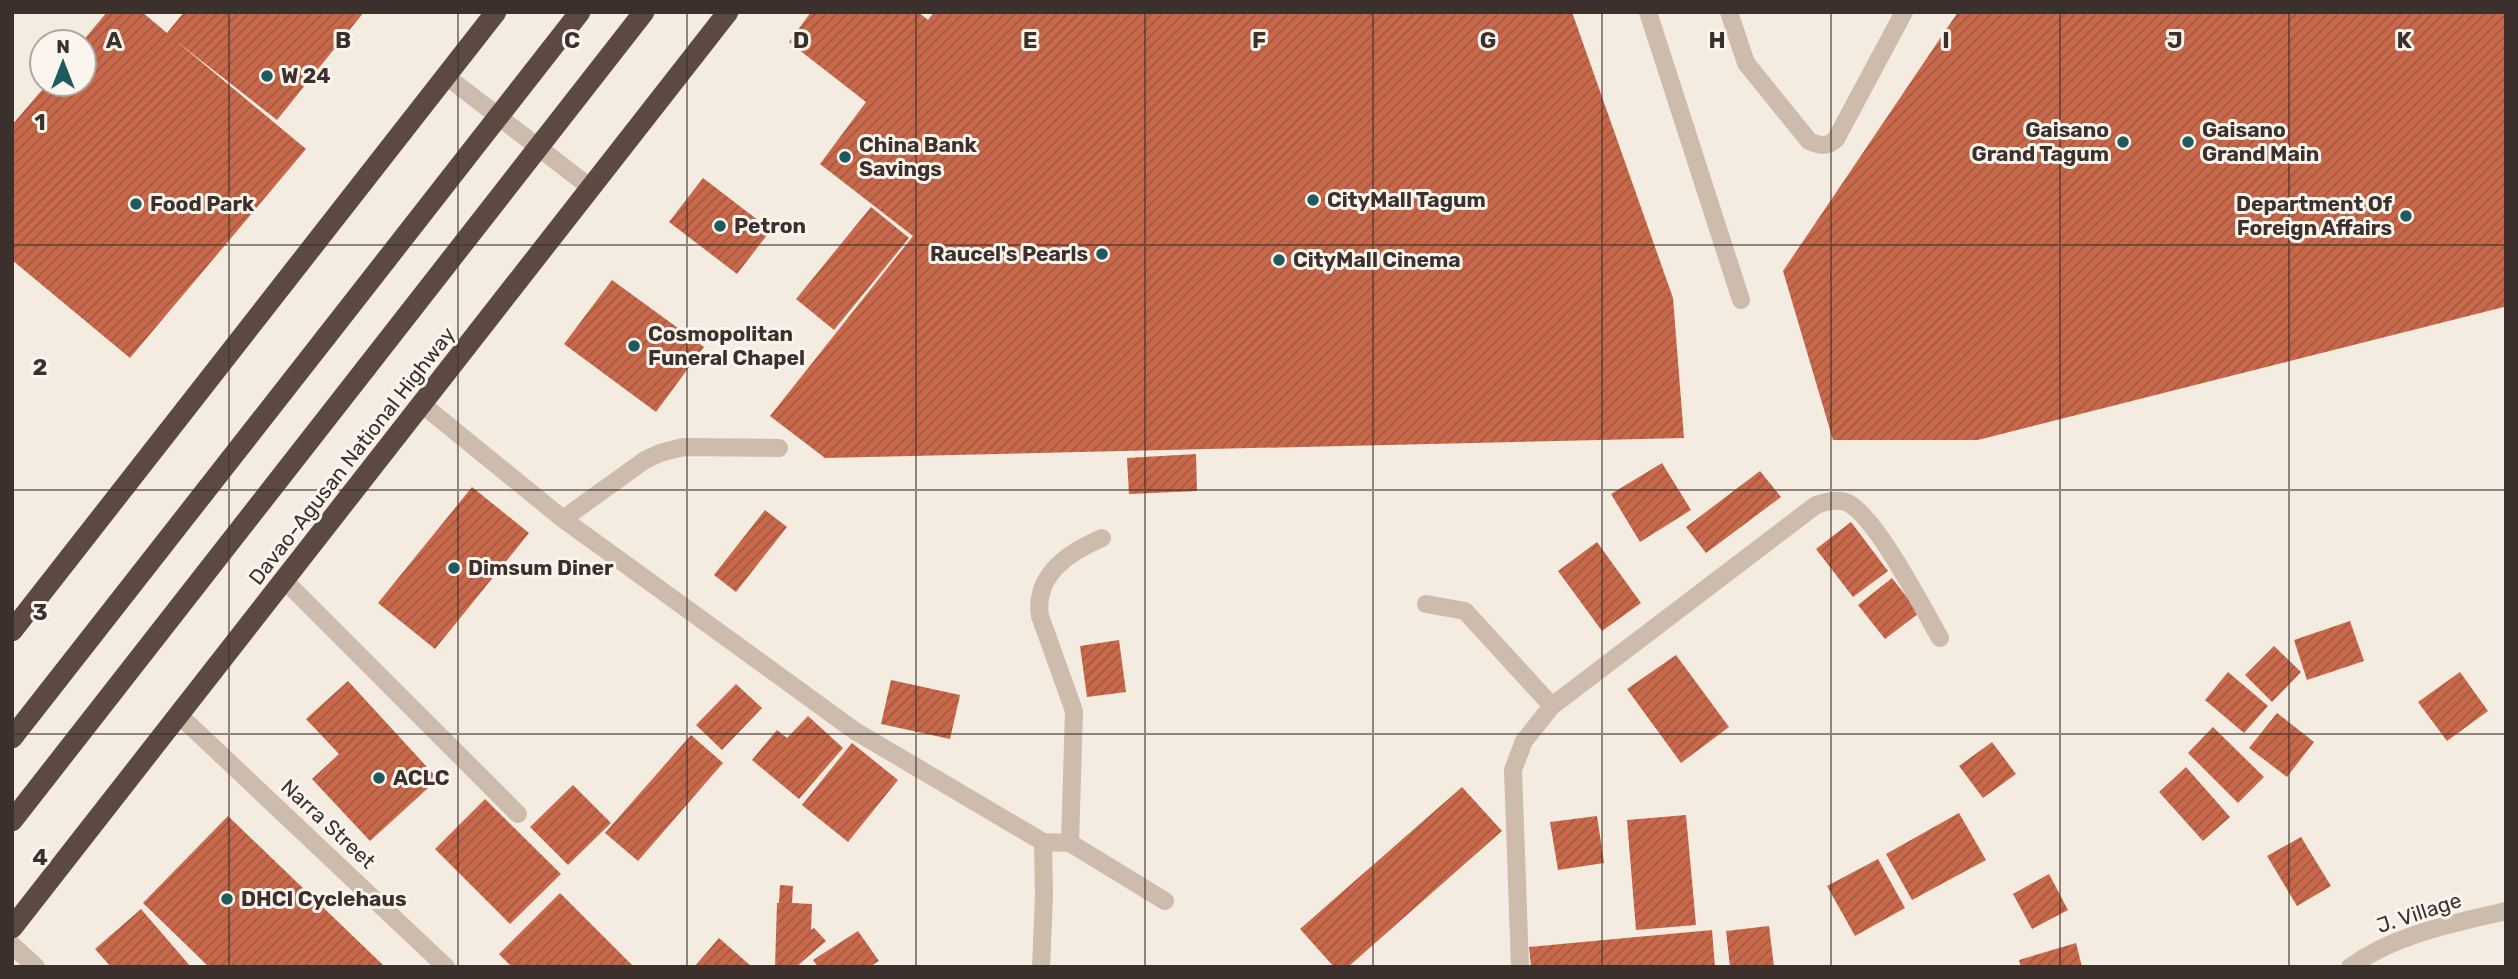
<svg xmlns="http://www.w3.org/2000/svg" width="2518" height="979" font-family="Rubik,sans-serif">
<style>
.building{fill:url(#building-hatch)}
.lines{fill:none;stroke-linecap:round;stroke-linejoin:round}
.minor{stroke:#cdbbac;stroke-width:18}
.highway{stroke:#5c4a42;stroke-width:21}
.highway-bridge{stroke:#5c4a42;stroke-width:21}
.grid{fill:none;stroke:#3b302b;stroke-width:2;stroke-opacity:0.55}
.poi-dot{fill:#1f5a5e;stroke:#fbf5ee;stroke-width:2.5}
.labels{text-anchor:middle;stroke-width:6;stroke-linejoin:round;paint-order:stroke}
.poi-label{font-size:21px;font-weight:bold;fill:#3b302b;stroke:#fbf5ee;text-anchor:start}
.street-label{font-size:21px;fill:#3b302b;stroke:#fbf5ee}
.grid-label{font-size:23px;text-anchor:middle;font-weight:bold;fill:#3b302b;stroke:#fbf5ee;stroke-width:6;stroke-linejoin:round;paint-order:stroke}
</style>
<defs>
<pattern id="building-hatch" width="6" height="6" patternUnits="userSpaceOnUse" patternTransform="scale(1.75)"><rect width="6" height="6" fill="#c8694b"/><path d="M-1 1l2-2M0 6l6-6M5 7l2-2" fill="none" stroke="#a4573f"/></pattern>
</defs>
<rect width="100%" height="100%" fill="#f4ebe1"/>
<!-- building -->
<path class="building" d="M 107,12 L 142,12 L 167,33 L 184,12 L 364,12 L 277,120 L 175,40 L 306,149 L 130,358 L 12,260 L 12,125 L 47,84 L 84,84 L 84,42 L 82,42 Z
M 811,12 L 918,12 L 928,20 L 934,12 L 1572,12 L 1673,298 L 1684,438 L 825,458 L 770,416 L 913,236 L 820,164 L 866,102 L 789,42 Z
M 1958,12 L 2506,12 L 2506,305 L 2504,307 L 1978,440 L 1833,440 L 1783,271 Z
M 703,178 L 771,230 L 737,274 L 669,222 Z
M 871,207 L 909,238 L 834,330 L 796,299 Z
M 612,280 L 704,347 L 656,412 L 564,344 Z
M 1196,454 L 1197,491 L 1129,494 L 1127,458 Z
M 1662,463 L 1691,510 L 1640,542 L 1611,494 Z
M 1760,471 L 1781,497 L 1706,553 L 1686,527 Z
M 472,487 L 529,533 L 435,649 L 378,603 Z
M 765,510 L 787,527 L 736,592 L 714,575 Z
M 1851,522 L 1888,571 L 1853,597 L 1816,549 Z
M 1597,542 L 1641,603 L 1602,631 L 1558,571 Z
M 1892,578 L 1919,613 L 1885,639 L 1858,605 Z
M 2350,621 L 2364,661 L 2307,680 L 2294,640 Z
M 1119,640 L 1126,692 L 1087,697 L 1080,646 Z
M 2274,646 L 2301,672 L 2272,702 L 2245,675 Z
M 1676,655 L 1729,727 L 1681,763 L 1627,689 Z
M 2228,672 L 2268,706 L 2244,733 L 2205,700 Z
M 2460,672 L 2488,711 L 2447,741 L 2418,702 Z
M 891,680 L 960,695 L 950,739 L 881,724 Z
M 348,681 L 438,779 L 370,841 L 312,779 L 339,754 L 306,719 Z
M 736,684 L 762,708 L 722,750 L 696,725 Z
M 2277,713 L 2314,742 L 2287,777 L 2249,748 Z
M 808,716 L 843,748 L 799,799 L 752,760 L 777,730 L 787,738 Z
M 2213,727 L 2264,777 L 2238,803 L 2188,753 Z
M 691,735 L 723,763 L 638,861 L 605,833 Z
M 1992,742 L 2016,774 L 1983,798 L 1959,766 Z
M 852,743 L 898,780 L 848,842 L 802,805 Z
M 2186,767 L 2230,817 L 2203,841 L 2159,792 Z
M 573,785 L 611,823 L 568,865 L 530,827 Z
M 1462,787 L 1502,831 L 1348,967 L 1334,967 L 1300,929 Z
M 485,799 L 561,874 L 510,924 L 435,849 Z
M 1959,813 L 1986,860 L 1912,900 L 1886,854 Z
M 1686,815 L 1696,925 L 1636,930 L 1627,820 Z
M 228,816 L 383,965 L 209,967 L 143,903 Z
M 1597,816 L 1604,863 L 1558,870 L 1550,822 Z
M 2301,837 L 2331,886 L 2297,906 L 2267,856 Z
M 1878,859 L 1905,908 L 1855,936 L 1827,886 Z
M 2049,874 L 2068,910 L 2032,929 L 2013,894 Z
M 780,885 L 793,886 L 792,903 L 812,904 L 811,930 L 814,928 L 826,941 L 796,967 L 775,967 L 777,903 L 779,903 Z
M 560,893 L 634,967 L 512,967 L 499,954 Z
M 141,909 L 191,967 L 111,967 L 95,949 Z
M 1769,926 L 1774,967 L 1730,967 L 1726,931 Z
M 1712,930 L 1715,967 L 1531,967 L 1529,947 Z
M 858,931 L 879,961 L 869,967 L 818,967 L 813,960 Z
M 719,938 L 752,967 L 694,967 Z
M 2076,943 L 2082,967 L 2021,967 L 2019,960 Z"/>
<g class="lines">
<!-- minor -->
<path class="minor" d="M 1648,12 L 1741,300
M 1729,12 L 1746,63 L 1809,141 C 1819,146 1828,147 1836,139 L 1904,12
M 446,76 L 591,188
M 423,405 L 563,519 L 855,731 L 1043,842
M 563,519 L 645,460 L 660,453 L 683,447 L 779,448
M 285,581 L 518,814
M 1426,604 L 1465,611 L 1552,706
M 179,715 L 446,967
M 1070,843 L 1074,711 L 1040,616 C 1034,575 1069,552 1102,538
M 12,945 L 36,967
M 1041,967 L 1044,896 L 1043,842 L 1070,843 L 1165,901
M 1520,967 L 1513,770 L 1524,741 L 1552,706 L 1816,505 C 1826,502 1838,498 1848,503 C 1876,517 1923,608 1940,638
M 2350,967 C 2396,934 2452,924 2506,911"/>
<!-- highway -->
<path class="highway" d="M 12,631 L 496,12
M 12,738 L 326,337
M 12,821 L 366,368
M 12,928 L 728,12"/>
<!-- highway-bridge -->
<path class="highway-bridge" d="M 326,337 L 580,12
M 366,368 L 644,12"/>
</g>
<!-- grid -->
<path class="grid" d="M 229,12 L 229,967M 458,12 L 458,967M 687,12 L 687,967M 916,12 L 916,967M 1145,12 L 1145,967M 1373,12 L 1373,967M 1602,12 L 1602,967M 1831,12 L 1831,967M 2060,12 L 2060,967M 2289,12 L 2289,967M 12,245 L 2506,245M 12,490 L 2506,490M 12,734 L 2506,734"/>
<!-- markers -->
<g class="poi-dot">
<circle cx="267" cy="76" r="7"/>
<circle cx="2123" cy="142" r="7"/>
<circle cx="2188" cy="142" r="7"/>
<circle cx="845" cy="157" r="7"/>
<circle cx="1313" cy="200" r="7"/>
<circle cx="136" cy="204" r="7"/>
<circle cx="2406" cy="216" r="7"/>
<circle cx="720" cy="226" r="7"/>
<circle cx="1102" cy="254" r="7"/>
<circle cx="1279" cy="260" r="7"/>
<circle cx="634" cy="346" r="7"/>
<circle cx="454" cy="568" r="7"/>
<circle cx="379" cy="778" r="7"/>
<circle cx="227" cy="899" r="7"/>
</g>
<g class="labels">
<!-- poi labels -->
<g class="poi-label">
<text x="281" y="83">W 24</text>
<text x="2109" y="137" text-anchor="end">Gaisano<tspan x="2109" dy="24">Grand Tagum</tspan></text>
<text x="2202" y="137">Gaisano<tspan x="2202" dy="24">Grand Main</tspan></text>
<text x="859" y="152">China Bank<tspan x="859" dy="24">Savings</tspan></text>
<text x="1327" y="207">CityMall Tagum</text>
<text x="150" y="211">Food Park</text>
<text x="2392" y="211" text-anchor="end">Department Of<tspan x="2392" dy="24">Foreign Affairs</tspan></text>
<text x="734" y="233">Petron</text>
<text x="1088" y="261" text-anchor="end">Raucel's Pearls</text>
<text x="1293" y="267">CityMall Cinema</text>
<text x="648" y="341">Cosmopolitan<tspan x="648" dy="24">Funeral Chapel</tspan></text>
<text x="468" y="575">Dimsum Diner</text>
<text x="393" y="785">ACLC</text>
<text x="241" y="906">DHCI Cyclehaus</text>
</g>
<!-- street labels -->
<g class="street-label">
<text transform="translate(352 456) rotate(-52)" y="7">Davao-Agusan National Highway</text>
<text transform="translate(328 824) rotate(43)" y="7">Narra Street</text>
<text transform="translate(2419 913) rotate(-18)" y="7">J. Village</text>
</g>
</g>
<g class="grid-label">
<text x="114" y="48">A</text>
<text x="343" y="48">B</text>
<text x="572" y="48">C</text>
<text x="801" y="48">D</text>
<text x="1030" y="48">E</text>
<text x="1259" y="48">F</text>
<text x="1488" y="48">G</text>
<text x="1717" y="48">H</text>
<text x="1946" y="48">I</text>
<text x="2175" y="48">J</text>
<text x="2404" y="48">K</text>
<text x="40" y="130">1</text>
<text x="40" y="375">2</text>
<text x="40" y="620">3</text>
<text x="40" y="865">4</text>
</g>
<!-- border -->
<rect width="2518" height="979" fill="none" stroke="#3b302b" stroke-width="28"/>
<!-- north arrow -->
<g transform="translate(63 63)"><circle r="33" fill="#fbf5ee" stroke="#aea6a0" stroke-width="2"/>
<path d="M0-5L12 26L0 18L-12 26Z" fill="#1f5a5e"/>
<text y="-10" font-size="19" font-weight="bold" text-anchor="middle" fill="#3b302b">N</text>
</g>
</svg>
